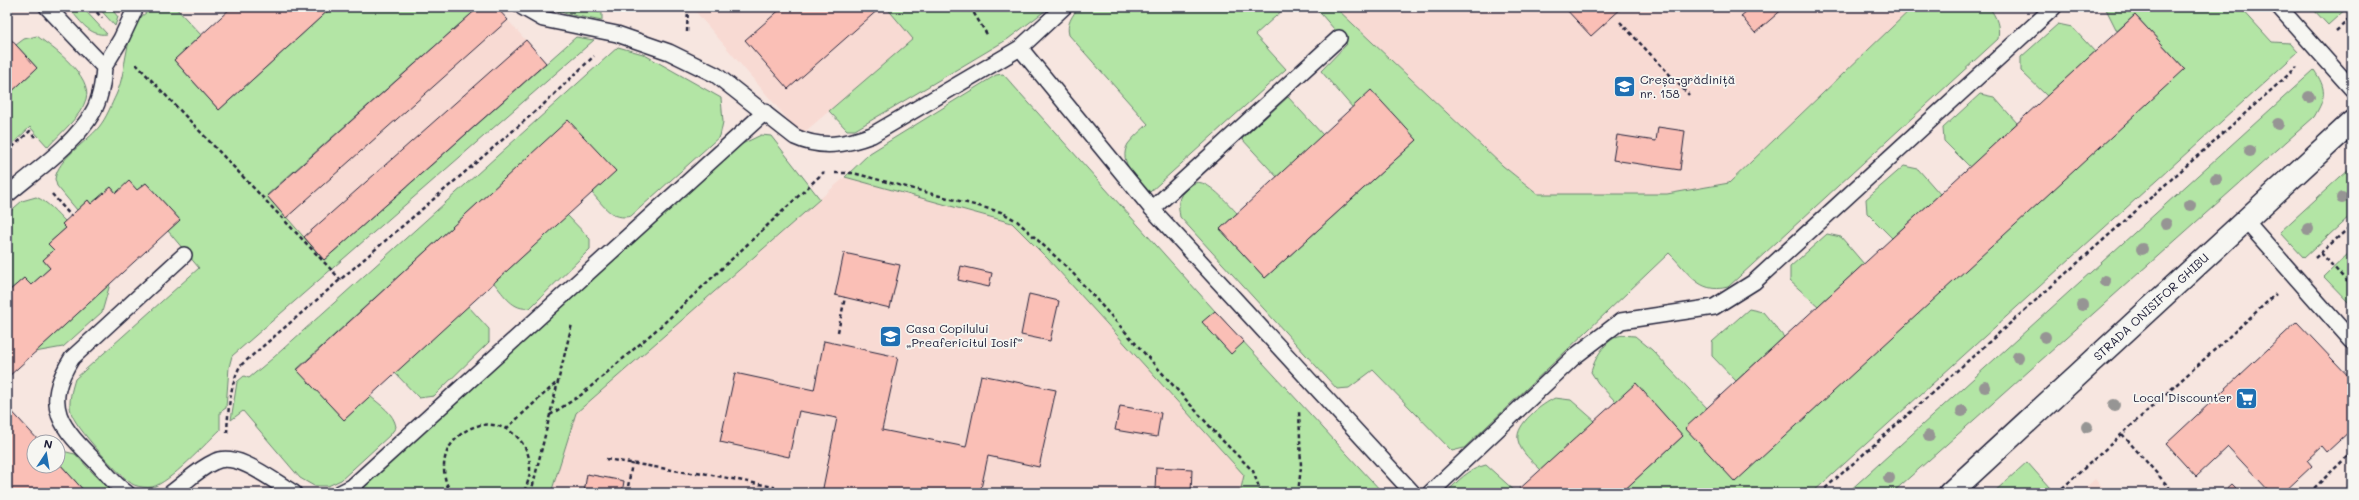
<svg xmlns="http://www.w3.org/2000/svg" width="2359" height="500" font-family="Mali,sans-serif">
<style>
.built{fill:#f8dad3}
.green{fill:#b3e5a5;stroke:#6a8470}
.building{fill:#fabfb6;stroke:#22223b}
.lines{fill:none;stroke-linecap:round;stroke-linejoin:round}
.lane-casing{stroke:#22223b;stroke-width:18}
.secondary-casing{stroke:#22223b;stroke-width:25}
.path{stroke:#22223b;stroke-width:2.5;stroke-dasharray:4 3;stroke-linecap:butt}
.lane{stroke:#f6f6f2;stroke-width:15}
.secondary{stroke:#f6f6f2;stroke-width:22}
.tree{fill:#969594}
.labels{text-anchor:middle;stroke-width:3.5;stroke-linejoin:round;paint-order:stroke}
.poi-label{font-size:12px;fill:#22223b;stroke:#f6f6f2;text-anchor:start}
.street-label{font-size:12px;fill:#22223b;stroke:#f6f6f2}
</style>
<rect width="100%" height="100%" fill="#f7e6e0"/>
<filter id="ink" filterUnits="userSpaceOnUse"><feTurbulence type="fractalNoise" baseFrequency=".025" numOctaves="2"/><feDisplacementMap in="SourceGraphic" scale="8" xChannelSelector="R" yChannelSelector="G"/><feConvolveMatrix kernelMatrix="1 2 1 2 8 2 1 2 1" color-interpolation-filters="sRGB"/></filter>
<g filter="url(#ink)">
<!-- built -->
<path class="built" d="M 479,7 L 496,7 L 546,63 L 324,260 L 267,196 Z
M 699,7 L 886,7 L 914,39 L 801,135 L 695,11 Z
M 1335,7 L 1913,7 L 1729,183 L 1667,194 L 1538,194 L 1503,166 Z
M 845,177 L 1012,223 L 1048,259 L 1244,475 L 1240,493 L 551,493 L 576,413 Z
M 2095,479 L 2108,493 L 2080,493 Z"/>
<!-- green -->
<path class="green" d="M 68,7 L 82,7 L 107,34 C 89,37 79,19 68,7 Z
M 98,7 L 110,7 L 118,17 L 115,26 Z
M 159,7 L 175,7 L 201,35 L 174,60 L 219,110 L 332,7 L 479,7 L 267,195 L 324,260 L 576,37 L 594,40 L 232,356 L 229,367 L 226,408 L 220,412 L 220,430 C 206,443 170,483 152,487 C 147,488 139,487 134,485 C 122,479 73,425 71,412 C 68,402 72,389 75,379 L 199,268 L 168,231 L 180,220 L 146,183 L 137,190 L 116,193 L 111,187 L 91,204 L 88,200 L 77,210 L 57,186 L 55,179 C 58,158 86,143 99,127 C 107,117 111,105 116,95 C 130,66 121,16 159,7 Z
M 546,7 L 573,7 L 602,13 L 602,21 L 567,14 Z
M 886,7 L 1050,7 L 1008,39 L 855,130 L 847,130 L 829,111 L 913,39 Z
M 1079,7 L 1286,7 L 1255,35 L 1286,69 L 1150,192 C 1138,179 1117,163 1128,144 C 1133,137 1142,130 1148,124 L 1069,35 C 1066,24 1072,16 1079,7 Z
M 1315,7 L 1335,7 L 1503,166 L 1538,194 L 1667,194 L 1729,183 L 1913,7 L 1989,7 C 1997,18 2000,26 1998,39 L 1728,287 C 1698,295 1688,271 1669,253 L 1464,448 L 1452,451 L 1373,370 L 1349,388 L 1337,389 L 1180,217 C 1178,204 1177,197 1187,189 C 1189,187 1192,184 1195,183 C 1207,178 1229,205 1237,213 L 1220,229 L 1265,278 L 1417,140 L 1352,107 L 1321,71 L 1347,44 Z
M 2105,7 L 2240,7 L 2272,42 L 2290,43 L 2298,52 L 1812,493 L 1621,493 L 1683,436 L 1636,384 L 1616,402 L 1598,383 L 1591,372 C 1595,358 1603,344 1616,337 C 1621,334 1630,336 1635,336 L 1652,350 L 1707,408 L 2185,69 L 2135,15 L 2117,31 Z
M 2311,7 L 2348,7 L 2328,25 Z
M 2058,24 L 2072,27 L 2095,52 L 2047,96 L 2021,71 L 2021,57 Z
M 37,36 C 53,48 93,76 86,99 C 81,117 60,133 48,147 L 30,127 L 7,149 L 7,96 L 37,68 L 16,45 L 24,39 Z
M 618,47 L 643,54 L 721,98 L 723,122 L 720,136 L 631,216 C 612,221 604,206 592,193 L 615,171 L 568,121 L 297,369 L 344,420 L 370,396 C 380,405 394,413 396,427 L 390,435 L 341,480 L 328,486 L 314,486 L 300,478 L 243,411 L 231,420 L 237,382 L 244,376 L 249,378 L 273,358 Z
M 2314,70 C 2327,89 2326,97 2314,117 L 1892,493 L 1847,493 Z
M 1003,74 L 1215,311 L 1383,493 L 1240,493 L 1244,475 L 1048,259 L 1012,223 L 845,177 L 870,153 L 996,75 Z
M 1980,94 L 1994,97 L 2017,123 L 1970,167 L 1944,141 L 1943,128 Z
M 1288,97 L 1323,135 L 1277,177 L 1242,139 Z
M 761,135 L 771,136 L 820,199 L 576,413 L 551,493 L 357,493 L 740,145 Z
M 1904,166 L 1918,169 L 1940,194 L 1892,238 L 1867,213 L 1866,199 Z
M 2352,166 L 2352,214 L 2304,258 L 2280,232 Z
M 36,197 C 48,202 56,212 65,221 L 62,224 L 66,228 L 48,244 L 54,250 L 43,260 L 50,268 L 31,285 L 24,278 L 9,291 L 7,288 L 7,214 L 22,201 Z
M 567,215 L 590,239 L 590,249 L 530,308 C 513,311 504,295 494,283 Z
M 1827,234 L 1841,237 L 1864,264 L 1818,306 L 1790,281 L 1790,267 Z
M 2352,250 L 2352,306 L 2324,277 Z
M 110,284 L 102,312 L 63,347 L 35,352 Z
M 468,306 L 489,329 L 489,342 L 434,396 L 419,398 L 395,373 Z
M 1749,309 L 1763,312 L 1784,337 L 1736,381 L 1712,356 L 1712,342 Z
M 1555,398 L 1571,400 L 1595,421 L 1541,470 C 1533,462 1520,452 1518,440 C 1515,424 1542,404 1555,398 Z
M 58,450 L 75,454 L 112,493 L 86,493 L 58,462 Z
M 2027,462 L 2050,488 L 2044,493 L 1993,493 Z
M 1486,465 L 1516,492 L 1446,493 C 1458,481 1468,469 1486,465 Z"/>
<!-- building -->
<path class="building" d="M 232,7 L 332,7 L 219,110 L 174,60 Z
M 479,7 L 496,7 L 508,20 L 286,218 L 267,196 Z
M 783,7 L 879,7 L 880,8 L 788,89 L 745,40 Z
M 1564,7 L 1623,7 L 1591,36 Z
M 1752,7 L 1785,7 L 1755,33 L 1741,16 Z
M 2135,15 L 2185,69 L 1735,482 L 1685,428 Z
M 7,35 L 37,68 L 7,96 Z
M 526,40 L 546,63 L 324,260 L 304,237 Z
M 1371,90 L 1417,140 L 1265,278 L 1220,229 Z
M 568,120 L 616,171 L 344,420 L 297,370 Z
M 1658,127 L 1685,131 L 1680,170 L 1613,160 L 1617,135 L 1656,141 Z
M 129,181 L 137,190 L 146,183 L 180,220 L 7,378 L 7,288 L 9,291 L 24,278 L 31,285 L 50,268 L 43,260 L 54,250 L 48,244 L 66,228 L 62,224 L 88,200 L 91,204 L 111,187 L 116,193 Z
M 844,253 L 900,265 L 890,308 L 835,295 Z
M 961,266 L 992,273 L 989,287 L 958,280 Z
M 1029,294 L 1059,301 L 1050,341 L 1021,335 Z
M 1215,311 L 1244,342 L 1231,354 L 1202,322 Z
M 2297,322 L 2352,380 L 2352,429 L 2327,452 L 2322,446 L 2307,460 L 2312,466 L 2283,493 L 2271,493 L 2228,447 L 2196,477 L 2166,444 Z
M 824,341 L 898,357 L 882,430 L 966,447 L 981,375 L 1056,390 L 1039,467 L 988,456 L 980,493 L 822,493 L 837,418 L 799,411 L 789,457 L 720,442 L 735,373 L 814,390 Z
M 1636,383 L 1683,436 L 1621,493 L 1515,493 Z
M 7,406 L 40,442 L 34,442 L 34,466 L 58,466 L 58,462 L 86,493 L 7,493 Z
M 1120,406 L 1161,413 L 1157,437 L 1115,430 Z
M 1156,467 L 1192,469 L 1191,493 L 1155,491 Z
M 587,474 L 624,481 L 622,493 L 584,493 Z
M 2232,484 L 2241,493 L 2222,493 Z"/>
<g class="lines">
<defs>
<path id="lane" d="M 522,7 L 543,19 L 617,34 L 669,52 L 716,75 L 795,137 C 821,149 846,145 872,135 L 1020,48 L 1064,7
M 2279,7 L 2352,89
M 1020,48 L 1152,209 L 1413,493
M 104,67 L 121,39 L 136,7
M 7,195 C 35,171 75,144 93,112 C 101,98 103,82 104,67 L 47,7
M 1152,209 L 1339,38
M 2245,220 L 2352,341
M 127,493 C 116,486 106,473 97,463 C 61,427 41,407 72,358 L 184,255
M 171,493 C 185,483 198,469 214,462 C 237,450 274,482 294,493
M 340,493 L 352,487 L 765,112
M 1430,493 L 1574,357 L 1621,321 L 1714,307 L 1754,282 L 2054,7"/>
<g id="secondary">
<path id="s1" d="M 1950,493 L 2352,122"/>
</g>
</defs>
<!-- lane casing -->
<use href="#lane" class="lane-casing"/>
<!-- secondary casing -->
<use href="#secondary" class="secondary-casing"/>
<!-- path -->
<path class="path" d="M 92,7 L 102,18
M 970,7 L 988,36
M 1620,22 L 1689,95
M 2336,31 L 2352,17
M 687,32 L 688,7
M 136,64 L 341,280
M 7,152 L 30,131 L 35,137
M 835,173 L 853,173 L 1001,212 L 1017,221 L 1070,270 L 1222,440 L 1253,471 L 1261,493
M 52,194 L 71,216
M 2321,253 L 2352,287
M 2315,258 L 2352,225
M 838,332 L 845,297
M 550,415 L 581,395 L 663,324 L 824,172
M 506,429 L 557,382
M 227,433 C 228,410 230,386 240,366 L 544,104 L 594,56
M 2122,434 L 2174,493
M 606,459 L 697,474
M 697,472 L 774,487 L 773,493
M 452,493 C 446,486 444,476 444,467 C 444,458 447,449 453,442 C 489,399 551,443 523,493
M 531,493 L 572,324
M 627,493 L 632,463
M 1298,493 L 1301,467 L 1299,410
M 1820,493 L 2297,67
M 2057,493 L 2276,294
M 2309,493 L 2352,452"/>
<!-- lane -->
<use href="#lane" class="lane"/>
<!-- secondary -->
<use href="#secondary" class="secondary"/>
</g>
<!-- trees -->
<g class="tree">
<circle cx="2309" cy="97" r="6"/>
<circle cx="2278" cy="124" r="6"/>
<circle cx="2250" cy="151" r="6"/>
<circle cx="2216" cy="179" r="6"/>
<circle cx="2342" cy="198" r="6"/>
<circle cx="2190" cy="205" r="6"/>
<circle cx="2166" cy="224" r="6"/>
<circle cx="2308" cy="229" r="6"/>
<circle cx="2142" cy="249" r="6"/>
<circle cx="2105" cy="281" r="6"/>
<circle cx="2082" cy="305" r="6"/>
<circle cx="2045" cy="337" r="6"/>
<circle cx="2018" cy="357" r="6"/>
<circle cx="1985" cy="387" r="6"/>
<circle cx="2114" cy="405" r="6"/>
<circle cx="1962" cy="411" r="6"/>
<circle cx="2087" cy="427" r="6"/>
<circle cx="1929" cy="436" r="6"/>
<circle cx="1889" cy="478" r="6"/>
</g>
</g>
<!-- icons -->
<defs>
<symbol id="school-square" viewBox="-11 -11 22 22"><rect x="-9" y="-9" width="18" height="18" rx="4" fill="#1f6fb2" stroke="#f6f6f2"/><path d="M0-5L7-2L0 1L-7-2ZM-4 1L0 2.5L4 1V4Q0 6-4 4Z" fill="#fff"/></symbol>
<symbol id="supermarket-square" viewBox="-11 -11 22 22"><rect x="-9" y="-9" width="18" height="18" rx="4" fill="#1f6fb2" stroke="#f6f6f2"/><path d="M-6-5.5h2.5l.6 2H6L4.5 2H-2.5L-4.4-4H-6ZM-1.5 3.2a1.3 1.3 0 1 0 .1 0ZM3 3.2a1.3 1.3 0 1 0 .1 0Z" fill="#fff"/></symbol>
</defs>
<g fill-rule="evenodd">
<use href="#school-square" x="1612" y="74" width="25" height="25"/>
<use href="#school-square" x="878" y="324" width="25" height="25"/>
<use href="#supermarket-square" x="2234" y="386" width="25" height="25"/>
</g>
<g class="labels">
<!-- poi labels -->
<g class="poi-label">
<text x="1640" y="84">Creșa-grădiniță<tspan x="1640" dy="14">nr. 158</tspan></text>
<text x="906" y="333">Casa Copilului<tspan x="906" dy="14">„Preafericitul Iosif“</tspan></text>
<text x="2232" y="402" text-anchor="end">Local Discounter</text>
</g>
<!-- street labels -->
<g class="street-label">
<text dy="4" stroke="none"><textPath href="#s1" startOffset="274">STRADA ONISIFOR GHIBU</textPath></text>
</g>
</g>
<!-- margin -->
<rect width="2359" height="500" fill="none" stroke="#f6f6f2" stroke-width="24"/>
<rect x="12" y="12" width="2335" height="476" fill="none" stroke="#22223b" stroke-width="1.5" filter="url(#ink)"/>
<!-- north arrow -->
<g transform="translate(46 454) rotate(12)"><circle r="19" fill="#f6f6f2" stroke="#a1a1a9"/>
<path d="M0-3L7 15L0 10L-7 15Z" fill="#1f6fb2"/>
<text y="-6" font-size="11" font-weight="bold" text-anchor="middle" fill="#22223b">N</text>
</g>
</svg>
